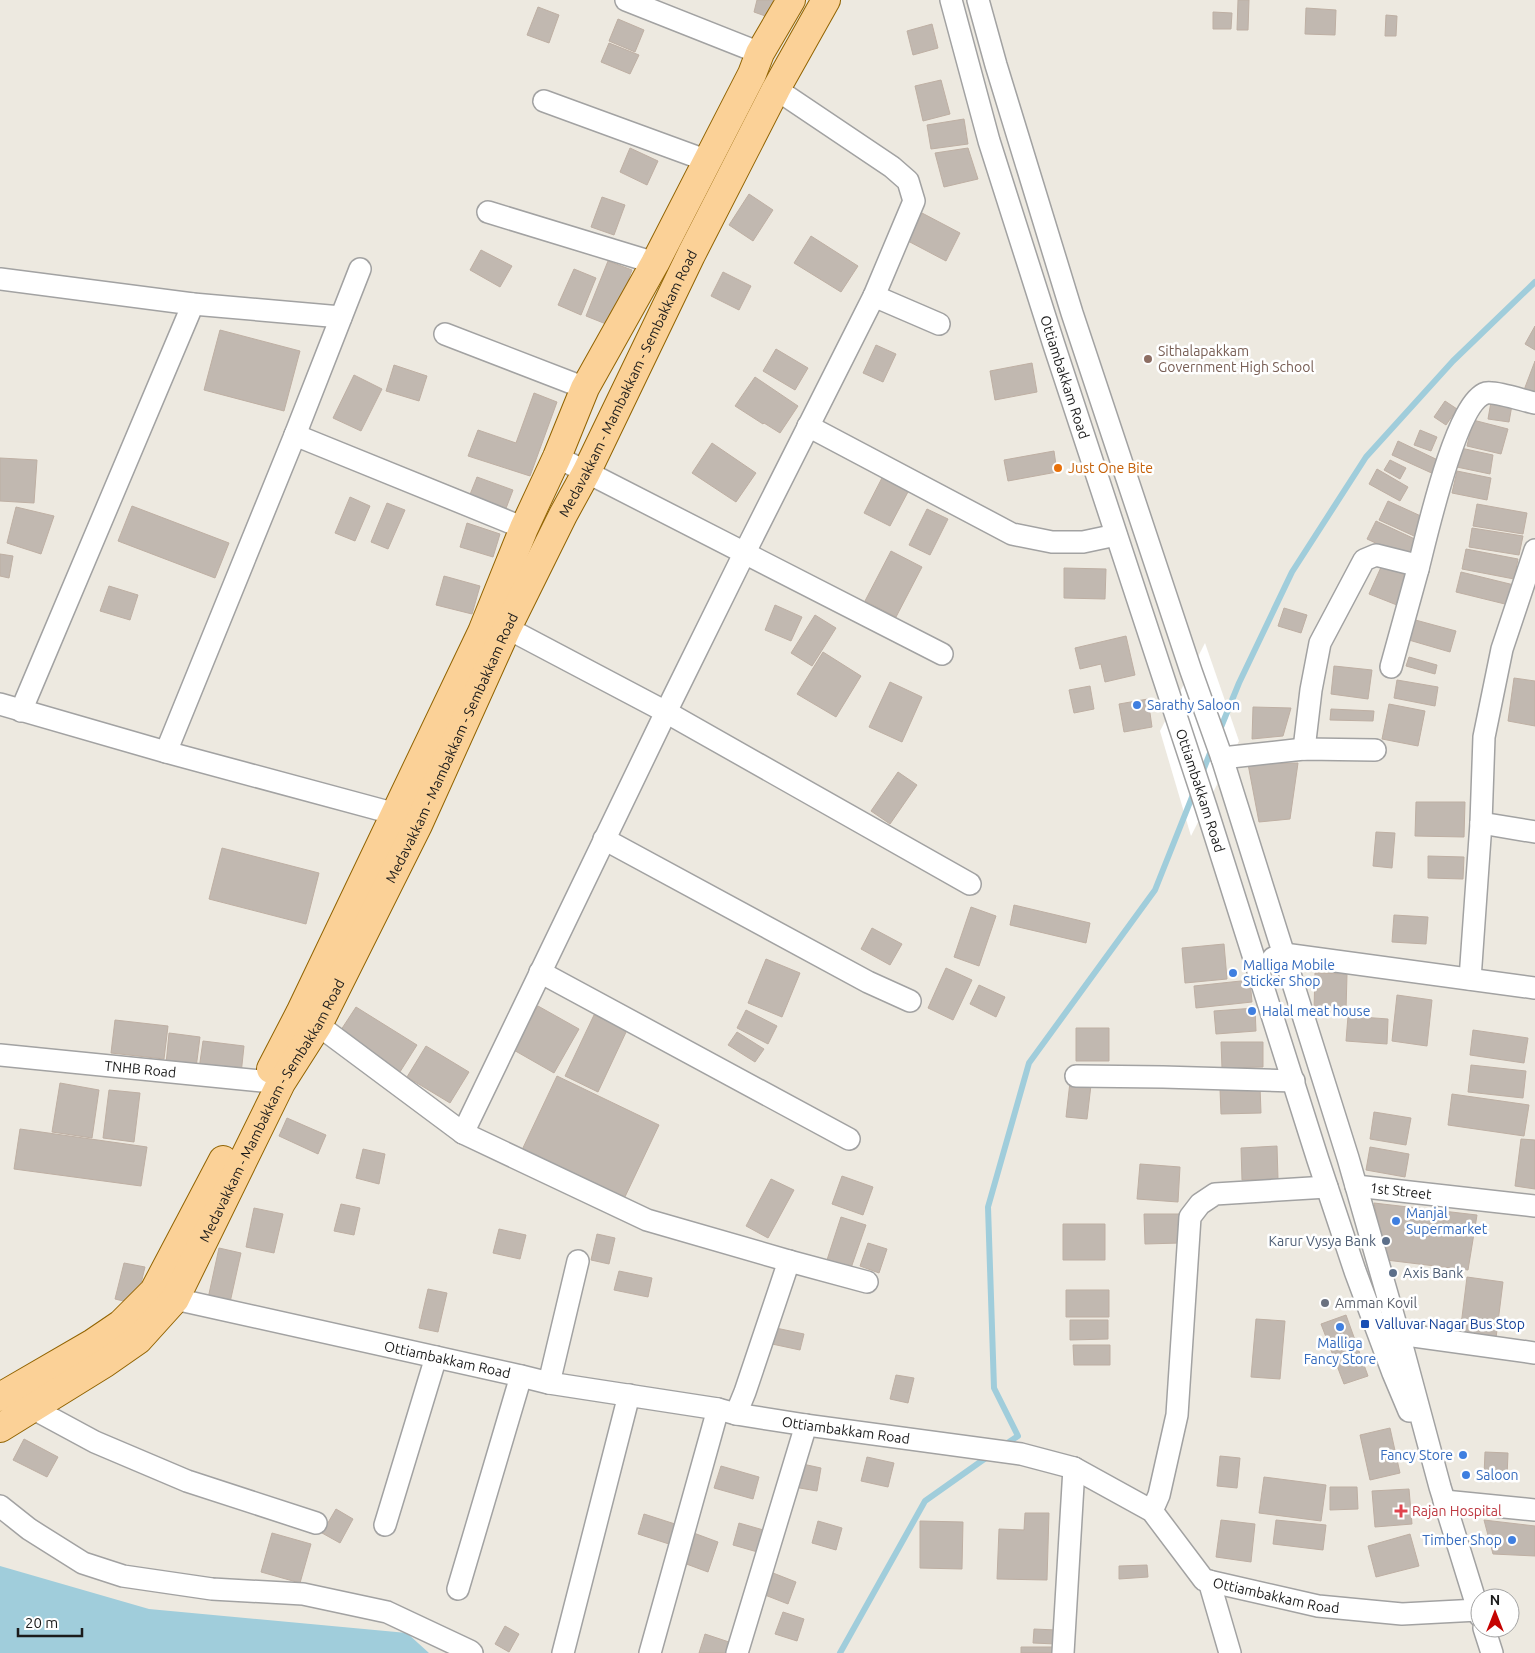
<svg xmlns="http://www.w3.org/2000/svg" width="1535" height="1653" font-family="Ubuntu,sans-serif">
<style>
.water{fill:#a0cddb}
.pier{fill:#fff}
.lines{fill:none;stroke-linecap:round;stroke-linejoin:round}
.stream{stroke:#a0cddb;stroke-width:6}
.building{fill:#c1b8b0;stroke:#beafa3}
.minor-casing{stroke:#a2a2a2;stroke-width:24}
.major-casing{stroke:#916301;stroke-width:30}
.minor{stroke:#fff;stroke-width:21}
.major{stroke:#fbd197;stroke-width:28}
.education-dot{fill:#8d6e63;stroke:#fff;stroke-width:2}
.food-dot{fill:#e8710a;stroke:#fff;stroke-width:2}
.shop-dot{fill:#3f7fe0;stroke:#fff;stroke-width:2}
.service-dot{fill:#5c6f8a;stroke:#fff;stroke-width:2}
.worship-dot{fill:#6b7280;stroke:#fff;stroke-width:2}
.transit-dot{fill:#1a4fb4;stroke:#fff;stroke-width:2}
.health-dot{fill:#e0444e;stroke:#fff;stroke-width:2}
.labels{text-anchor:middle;stroke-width:5;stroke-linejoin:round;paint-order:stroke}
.education-label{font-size:14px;fill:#785e54;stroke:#fff;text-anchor:start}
.street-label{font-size:14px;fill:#1b1b1b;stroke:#fff}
.food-label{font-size:14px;fill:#c56008;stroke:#fff;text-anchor:start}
.shop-label{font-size:14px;fill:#366cbe;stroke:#fff;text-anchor:start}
.service-label{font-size:14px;fill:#4e5e75;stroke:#fff;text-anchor:end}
.worship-label{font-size:14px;fill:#5b616d;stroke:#fff;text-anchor:start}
.transit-label{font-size:14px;fill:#164399;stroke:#fff;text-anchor:start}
.health-label{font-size:14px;fill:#be3a42;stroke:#fff;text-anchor:start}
</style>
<rect width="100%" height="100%" fill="#ede9e0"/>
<!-- water -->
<path class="water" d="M 0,1566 L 149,1609 L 407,1633 L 429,1653 L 0,1653 Z"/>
<!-- pier -->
<path class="pier" d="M 1205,643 L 1239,741 L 1191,836 L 1160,731 Z"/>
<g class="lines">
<!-- stream -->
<path class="stream" d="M 1219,732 L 1239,683 L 1292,572 L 1366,457 L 1453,361 L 1535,282
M 1201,776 L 1212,748
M 1003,1446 L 1018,1436 L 994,1388 L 988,1207 L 1029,1063 L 1155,890 L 1194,792
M 840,1653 L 925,1501 L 990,1455"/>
</g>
<!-- building -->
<path class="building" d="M 757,0 L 773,0 L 768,17 L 754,12 Z
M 1238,0 L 1249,0 L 1248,30 L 1237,30 Z
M 538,7 L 559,15 L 549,43 L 527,35 Z
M 1306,8 L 1336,10 L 1335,35 L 1305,34 Z
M 1213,12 L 1232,13 L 1231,29 L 1213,29 Z
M 1386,15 L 1397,16 L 1396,36 L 1385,36 Z
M 618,19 L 644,30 L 635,52 L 609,41 Z
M 932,24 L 938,48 L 913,55 L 907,31 Z
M 609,43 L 639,55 L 630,74 L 601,62 Z
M 941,80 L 950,114 L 923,121 L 915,86 Z
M 964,119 L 968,144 L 931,149 L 927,125 Z
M 630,148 L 658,161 L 647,185 L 620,172 Z
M 968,148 L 978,179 L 944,187 L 935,153 Z
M 749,194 L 773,210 L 753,241 L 729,225 Z
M 602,197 L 625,205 L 614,235 L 591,227 Z
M 922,213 L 960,233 L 946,261 L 908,241 Z
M 811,236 L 858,266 L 841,292 L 794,263 Z
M 481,250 L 512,266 L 500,287 L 470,270 Z
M 608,261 L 632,270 L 611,326 L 586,316 Z
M 574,269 L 596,278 L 581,315 L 558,305 Z
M 723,272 L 751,286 L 739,310 L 711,296 Z
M 1535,326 L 1535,350 L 1525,344 Z
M 220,330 L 300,351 L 284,411 L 204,390 Z
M 876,345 L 896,354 L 883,382 L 863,373 Z
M 776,349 L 808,368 L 795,390 L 763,371 Z
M 1535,361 L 1535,394 L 1524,390 Z
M 1032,363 L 1037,392 L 995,400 L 990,371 Z
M 394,365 L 427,376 L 419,401 L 386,391 Z
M 354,375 L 382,389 L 361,431 L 333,418 Z
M 755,377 L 798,406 L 780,433 L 764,423 L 763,424 L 735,406 Z
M 534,393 L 557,402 L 530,476 L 468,456 L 478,430 L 516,443 Z
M 1445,401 L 1457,409 L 1446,425 L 1434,417 Z
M 1491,402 L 1512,405 L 1509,422 L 1488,419 Z
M 1473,420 L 1508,429 L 1501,454 L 1467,446 Z
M 1420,430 L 1437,437 L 1431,451 L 1414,445 Z
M 1398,441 L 1442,462 L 1436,475 L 1392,455 Z
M 712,443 L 756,473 L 736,502 L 692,473 Z
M 1456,447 L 1493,455 L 1490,474 L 1452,466 Z
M 1054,451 L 1057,472 L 1008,481 L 1004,460 Z
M 0,458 L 37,460 L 34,503 L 0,501 Z
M 1390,460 L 1406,468 L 1400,479 L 1384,470 Z
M 1377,469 L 1408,487 L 1400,501 L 1369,484 Z
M 1457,471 L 1491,478 L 1487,500 L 1452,493 Z
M 883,476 L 909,490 L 890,526 L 864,513 Z
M 477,477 L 513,490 L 505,511 L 469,497 Z
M 350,497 L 370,506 L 355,541 L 335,533 Z
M 1388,501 L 1423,517 L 1414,536 L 1379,520 Z
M 387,503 L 405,510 L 388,549 L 371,542 Z
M 1477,504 L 1527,513 L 1523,534 L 1473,526 Z
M 132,506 L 229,543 L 215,578 L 118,541 Z
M 16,507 L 54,516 L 41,554 L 7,543 Z
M 927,509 L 948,519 L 930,555 L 909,545 Z
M 1376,521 L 1417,540 L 1408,558 L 1367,539 Z
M 467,523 L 500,534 L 493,557 L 460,547 Z
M 1472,528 L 1523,536 L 1519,555 L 1469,547 Z
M 1466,549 L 1518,559 L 1514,579 L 1462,569 Z
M 891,551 L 922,567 L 896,617 L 865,601 Z
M 0,554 L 13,556 L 9,578 L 0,576 Z
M 1382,565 L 1415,579 L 1402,607 L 1369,594 Z
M 1064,568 L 1106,569 L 1105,599 L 1064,598 Z
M 1461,572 L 1514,585 L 1509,605 L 1456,592 Z
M 444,576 L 480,586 L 472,614 L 436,605 Z
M 109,586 L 138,595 L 130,620 L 100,611 Z
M 775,605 L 802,617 L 791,641 L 765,630 Z
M 1284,608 L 1307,615 L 1301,633 L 1278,626 Z
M 815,615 L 836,628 L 812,666 L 791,653 Z
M 1408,618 L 1456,631 L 1450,652 L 1402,638 Z
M 1126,636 L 1135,675 L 1105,682 L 1101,664 L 1080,669 L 1075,648 Z
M 823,652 L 861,676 L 836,717 L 797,694 Z
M 1409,657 L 1437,665 L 1435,674 L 1406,666 Z
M 1334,666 L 1372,670 L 1368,699 L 1331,694 Z
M 1514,678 L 1535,681 L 1535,726 L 1508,721 Z
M 1397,680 L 1438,687 L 1435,706 L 1394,698 Z
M 890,682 L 922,697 L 902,742 L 869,727 Z
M 1090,686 L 1094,709 L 1074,713 L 1069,690 Z
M 1148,699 L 1152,727 L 1124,732 L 1119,704 Z
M 1389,704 L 1425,711 L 1418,746 L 1382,739 Z
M 1253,707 L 1291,708 L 1283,736 L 1252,739 Z
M 1331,709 L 1374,711 L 1373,721 L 1330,720 Z
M 1298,763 L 1290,819 L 1259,822 L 1248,764 Z
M 898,772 L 917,785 L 890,824 L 871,811 Z
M 1416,802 L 1465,802 L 1464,837 L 1415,836 Z
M 1376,832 L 1395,833 L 1392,868 L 1373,866 Z
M 222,848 L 319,873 L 306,924 L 209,899 Z
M 1428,856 L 1464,857 L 1463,879 L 1428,878 Z
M 1014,905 L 1090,923 L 1086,943 L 1010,925 Z
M 971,907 L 996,916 L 979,966 L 954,957 Z
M 1394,915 L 1428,917 L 1426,944 L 1392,942 Z
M 872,928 L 902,944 L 890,965 L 861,949 Z
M 1224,944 L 1227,979 L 1185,983 L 1182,948 Z
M 766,959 L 800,973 L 782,1017 L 748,1003 Z
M 946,968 L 972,980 L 953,1020 L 928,1008 Z
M 1315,973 L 1347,974 L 1346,1011 L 1314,1010 Z
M 1250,980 L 1252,1002 L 1196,1008 L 1194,986 Z
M 979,985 L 1005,997 L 996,1017 L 970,1004 Z
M 1397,995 L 1432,1000 L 1427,1046 L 1392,1041 Z
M 538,1006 L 579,1029 L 554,1073 L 512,1049 Z
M 356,1007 L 417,1045 L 398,1075 L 337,1036 Z
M 1255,1008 L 1256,1031 L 1216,1034 L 1214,1011 Z
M 746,1010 L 777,1026 L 768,1044 L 737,1028 Z
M 594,1015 L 627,1030 L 598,1092 L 565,1076 Z
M 1348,1016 L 1388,1019 L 1387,1044 L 1346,1041 Z
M 115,1020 L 168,1026 L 164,1059 L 111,1053 Z
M 1076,1028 L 1109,1028 L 1109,1061 L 1076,1061 Z
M 1473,1030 L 1528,1038 L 1524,1063 L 1470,1055 Z
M 737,1032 L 764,1049 L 755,1062 L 728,1045 Z
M 169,1033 L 200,1037 L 196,1068 L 166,1064 Z
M 203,1041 L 244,1046 L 241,1074 L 199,1069 Z
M 1221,1042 L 1263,1042 L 1263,1067 L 1222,1068 Z
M 426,1046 L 469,1072 L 450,1103 L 407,1077 Z
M 1471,1065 L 1526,1071 L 1523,1098 L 1468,1092 Z
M 557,1076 L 659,1125 L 623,1201 L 521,1152 Z
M 1070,1082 L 1091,1085 L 1087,1119 L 1066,1117 Z
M 60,1083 L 99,1090 L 92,1138 L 52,1132 Z
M 1260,1087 L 1261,1113 L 1221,1114 L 1220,1089 Z
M 109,1090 L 140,1093 L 134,1142 L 103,1138 Z
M 1452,1094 L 1529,1105 L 1524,1136 L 1448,1125 Z
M 1374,1112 L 1411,1118 L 1406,1145 L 1370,1139 Z
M 287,1118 L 326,1135 L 318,1154 L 279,1136 Z
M 20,1129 L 147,1147 L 141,1186 L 14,1169 Z
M 1521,1139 L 1535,1140 L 1535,1189 L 1515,1186 Z
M 1277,1146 L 1278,1179 L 1242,1180 L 1241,1148 Z
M 1370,1147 L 1409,1154 L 1405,1177 L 1366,1170 Z
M 363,1149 L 385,1154 L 379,1184 L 356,1178 Z
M 1140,1164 L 1180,1167 L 1178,1202 L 1137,1199 Z
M 842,1176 L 873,1187 L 863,1215 L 832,1204 Z
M 771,1179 L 794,1190 L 768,1238 L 746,1226 Z
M 1374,1203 L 1477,1215 L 1468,1270 L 1386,1260 Z
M 341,1204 L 360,1208 L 354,1235 L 334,1231 Z
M 254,1208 L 283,1214 L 274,1253 L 246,1247 Z
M 1144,1214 L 1180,1214 L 1180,1243 L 1145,1244 Z
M 841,1217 L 866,1225 L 851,1268 L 827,1260 Z
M 1063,1224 L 1105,1224 L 1105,1260 L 1063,1260 Z
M 499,1229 L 526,1235 L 520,1259 L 493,1253 Z
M 597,1234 L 615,1238 L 609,1264 L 591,1260 Z
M 868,1243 L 887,1249 L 879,1273 L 860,1266 Z
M 219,1248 L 241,1253 L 229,1307 L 207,1303 Z
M 124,1263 L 145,1267 L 136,1304 L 115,1299 Z
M 619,1271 L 652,1278 L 648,1297 L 614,1290 Z
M 1467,1277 L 1503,1282 L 1496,1338 L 1460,1333 Z
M 428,1289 L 447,1293 L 438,1332 L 419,1328 Z
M 1066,1290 L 1109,1290 L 1109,1317 L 1066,1317 Z
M 1346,1315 L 1368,1376 L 1344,1384 L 1321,1324 Z
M 1256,1319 L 1285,1321 L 1280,1379 L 1251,1377 Z
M 1070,1320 L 1108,1320 L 1108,1339 L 1070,1340 Z
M 776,1328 L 804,1334 L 800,1350 L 772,1344 Z
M 1073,1345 L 1110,1345 L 1110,1365 L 1074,1365 Z
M 896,1375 L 914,1378 L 908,1403 L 890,1399 Z
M 1390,1428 L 1400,1473 L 1370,1480 L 1360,1435 Z
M 24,1439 L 58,1457 L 47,1477 L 13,1460 Z
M 1485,1452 L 1508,1453 L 1507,1477 L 1484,1475 Z
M 1220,1456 L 1240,1458 L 1237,1488 L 1217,1486 Z
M 867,1457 L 894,1463 L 888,1487 L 861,1481 Z
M 798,1463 L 821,1468 L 817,1491 L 794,1487 Z
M 721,1466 L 759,1477 L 753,1499 L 714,1488 Z
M 1264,1477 L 1326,1485 L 1321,1521 L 1259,1513 Z
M 1330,1487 L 1357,1487 L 1358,1509 L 1330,1510 Z
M 1409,1489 L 1412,1524 L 1375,1527 L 1372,1491 Z
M 336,1509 L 353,1519 L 340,1543 L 322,1533 Z
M 1025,1513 L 1049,1513 L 1047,1580 L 997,1579 L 999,1529 L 1024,1530 Z
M 644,1514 L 675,1524 L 669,1544 L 638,1534 Z
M 1221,1520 L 1255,1524 L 1251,1562 L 1216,1557 Z
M 1276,1520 L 1326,1525 L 1323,1550 L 1273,1544 Z
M 1484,1520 L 1535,1526 L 1535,1556 L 1493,1554 Z
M 818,1521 L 842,1528 L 836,1550 L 812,1543 Z
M 920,1521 L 963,1522 L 962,1569 L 920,1568 Z
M 739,1523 L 767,1531 L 761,1553 L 733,1545 Z
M 691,1532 L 718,1542 L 708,1572 L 681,1562 Z
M 272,1533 L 311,1544 L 300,1583 L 261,1572 Z
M 1410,1534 L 1419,1566 L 1376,1577 L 1368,1546 Z
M 1147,1565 L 1148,1577 L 1119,1579 L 1119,1566 Z
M 773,1573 L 796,1582 L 788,1604 L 765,1595 Z
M 783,1612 L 804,1619 L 797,1641 L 775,1634 Z
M 505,1626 L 519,1634 L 509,1652 L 495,1644 Z
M 1034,1629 L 1056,1630 L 1056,1644 L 1033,1643 Z
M 705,1634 L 735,1644 L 732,1653 L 699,1653 Z
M 1021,1647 L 1055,1647 L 1055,1653 L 1021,1653 Z"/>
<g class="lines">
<defs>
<g id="minor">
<path d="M 626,0 L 760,53"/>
<path id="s1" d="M 951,0 L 989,141 L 1054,345 L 1206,807 L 1318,1160 L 1355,1271 L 1393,1373 L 1409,1411"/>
<path d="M 978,0 L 996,65 L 1072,313 L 1191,671 L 1222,758 L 1348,1158 L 1404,1353 L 1440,1487 L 1480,1616"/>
<path d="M 544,101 L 708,161"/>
<path d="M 488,212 L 655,263"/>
<path d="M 0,279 L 193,304 L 341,317"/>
<path d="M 874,296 L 939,324"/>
<path d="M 445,334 L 585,388"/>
<path d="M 808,426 L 1012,534 L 1052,542 L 1083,542 L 1116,535"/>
<path d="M 295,435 L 524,528"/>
<path d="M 557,457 L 942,654"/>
<path d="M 507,628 L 666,712 L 970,884"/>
<path d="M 1391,667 L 1418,569"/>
<path d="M 0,704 L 166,752 L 396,814"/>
<path d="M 21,711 L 193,304"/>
<path d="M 1304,749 L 1311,690 L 1320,643 L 1364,560 L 1376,555 L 1412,564 L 1418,569 C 1426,538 1456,402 1486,393 C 1495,391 1525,401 1535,403"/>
<path d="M 166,752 L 295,435 L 360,269"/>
<path d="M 1222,758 L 1304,749 L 1375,750"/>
<path d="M 1481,823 L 1535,832"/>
<path d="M 604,839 L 868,982 L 910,1001"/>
<path d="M 1273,958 L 1284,954 L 1535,988"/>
<path d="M 540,972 L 849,1139"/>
<path d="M 1470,979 L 1481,823 L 1484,737 L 1502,649 L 1535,550"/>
<path d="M 318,1025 L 463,1133 L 647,1220 L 789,1261 L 867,1282"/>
<path id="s2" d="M 0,1055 L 281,1083"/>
<path d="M 1076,1076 L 1163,1077 L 1294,1081"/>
<path d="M 463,1133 L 666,712 L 744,554 L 874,296 L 914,201 L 908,181 L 892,167 L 776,89"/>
<path id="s3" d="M 1356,1186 L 1535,1206"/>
<path id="s4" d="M 175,1299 L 521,1376 L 549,1383 L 718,1409 L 736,1414 L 806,1425 L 1021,1454 L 1074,1468 L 1152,1511 L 1204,1580 L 1318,1606 L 1402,1614 L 1478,1610"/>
<path d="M 1399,1334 L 1535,1353"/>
<path d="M 549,1383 L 578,1261"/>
<path d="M 32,1408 L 95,1442 L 187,1481 L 316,1523"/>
<path d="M 736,1414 L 745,1392 L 789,1261"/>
<path d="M 1444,1501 L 1535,1510"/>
<path d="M 0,1506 L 29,1529 L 83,1563 L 123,1576 L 212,1589 L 303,1594 L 387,1612 L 470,1651 L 472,1653"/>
<path d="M 1152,1511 L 1159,1495 L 1177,1415 L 1190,1217 L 1200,1204 L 1215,1194 L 1327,1187"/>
<path d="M 385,1525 L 436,1357"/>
<path d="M 1209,1581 L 1230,1653"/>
<path d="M 458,1589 L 521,1376"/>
<path d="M 1484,1628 L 1492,1653"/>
<path d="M 563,1653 L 629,1395"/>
<path d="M 650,1653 L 718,1409"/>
<path d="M 737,1653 L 806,1425"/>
<path d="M 1063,1653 L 1074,1468"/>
</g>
<g id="major">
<path d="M 271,1069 L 300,1013 L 482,632 L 524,528 L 557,457 L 585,388 L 655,263 L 752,74 L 760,53 L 791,0"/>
<path d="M 0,1397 L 93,1343 L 121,1324 L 154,1291 L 223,1160"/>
<path id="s5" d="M 0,1428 L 105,1363 L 138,1340 L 175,1299 L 281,1083 L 318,1025 L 418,825 L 507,628 L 563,515 L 586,473 L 691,255 L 776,89 L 826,0"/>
</g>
</defs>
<!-- minor casing -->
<use href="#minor" class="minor-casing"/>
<!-- major casing -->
<use href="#major" class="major-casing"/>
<!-- minor -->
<use href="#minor" class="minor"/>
<!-- major -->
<use href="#major" class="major"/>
</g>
<!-- markers -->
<circle class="education-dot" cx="1148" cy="359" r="5"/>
<circle class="food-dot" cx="1058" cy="468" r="5"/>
<g class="shop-dot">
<circle cx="1137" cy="705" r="5"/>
<circle cx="1233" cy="973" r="5"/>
<circle cx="1252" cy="1011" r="5"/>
<circle cx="1396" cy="1221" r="5"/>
<circle cx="1340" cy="1327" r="5"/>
<circle cx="1463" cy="1455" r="5"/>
<circle cx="1466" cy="1475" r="5"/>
<circle cx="1512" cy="1540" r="5"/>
</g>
<g class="service-dot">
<circle cx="1386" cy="1241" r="5"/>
<circle cx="1393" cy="1273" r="5"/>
</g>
<circle class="worship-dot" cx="1325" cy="1303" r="5"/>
<rect class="transit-dot" x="1360" y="1319" width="10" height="10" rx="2.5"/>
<path class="health-dot" d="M1398.5 1503.5h5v5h5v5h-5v5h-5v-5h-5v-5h5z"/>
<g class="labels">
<!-- education labels -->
<g class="education-label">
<text x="1158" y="356">Sithalapakkam<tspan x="1158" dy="16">Government High School</tspan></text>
</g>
<!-- street labels -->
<g class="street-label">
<text dy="5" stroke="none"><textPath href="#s1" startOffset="394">Ottiambakkam Road</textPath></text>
<text dy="5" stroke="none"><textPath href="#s5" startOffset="1241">Medavakkam - Mambakkam - Sembakkam Road</textPath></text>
<text dy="5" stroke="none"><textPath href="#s5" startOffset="836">Medavakkam - Mambakkam - Sembakkam Road</textPath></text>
<text dy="5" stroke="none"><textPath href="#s1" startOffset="829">Ottiambakkam Road</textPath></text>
<text dy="5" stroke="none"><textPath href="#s2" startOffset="141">TNHB Road</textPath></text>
<text dy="5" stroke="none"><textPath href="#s5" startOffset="431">Medavakkam - Mambakkam - Sembakkam Road</textPath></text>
<text dy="5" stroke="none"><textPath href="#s3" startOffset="45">1st Street</textPath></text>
<text dy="5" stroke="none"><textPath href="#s4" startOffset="279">Ottiambakkam Road</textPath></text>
<text dy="5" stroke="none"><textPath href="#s4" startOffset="684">Ottiambakkam Road</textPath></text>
<text dy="5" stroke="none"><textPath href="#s4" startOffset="1165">Ottiambakkam Road</textPath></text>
</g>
<!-- food labels -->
<g class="food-label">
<text x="1068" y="473">Just One Bite</text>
</g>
<!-- shop labels -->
<g class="shop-label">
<text x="1147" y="710">Sarathy Saloon</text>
<text x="1243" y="970">Malliga Mobile<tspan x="1243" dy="16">Sticker Shop</tspan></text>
<text x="1262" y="1016">Halal meat house</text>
<text x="1406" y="1218">Manjal<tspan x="1406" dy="16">Supermarket</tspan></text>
<text x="1340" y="1348" text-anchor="middle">Malliga<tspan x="1340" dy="16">Fancy Store</tspan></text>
<text x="1453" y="1460" text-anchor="end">Fancy Store</text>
<text x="1476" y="1480">Saloon</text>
<text x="1502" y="1545" text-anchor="end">Timber Shop</text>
</g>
<!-- service labels -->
<g class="service-label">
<text x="1376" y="1246">Karur Vysya Bank</text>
<text x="1403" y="1278" text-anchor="start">Axis Bank</text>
</g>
<!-- worship labels -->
<g class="worship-label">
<text x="1335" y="1308">Amman Kovil</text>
</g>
<!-- transit labels -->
<g class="transit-label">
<text x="1375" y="1329">Valluvar Nagar Bus Stop</text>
</g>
<!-- health labels -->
<g class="health-label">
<text x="1412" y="1516">Rajan Hospital</text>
</g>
</g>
<!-- north arrow -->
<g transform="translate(1495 1613)"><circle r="24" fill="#ffffff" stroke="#a4a4a4"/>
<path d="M0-4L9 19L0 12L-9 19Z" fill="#c50301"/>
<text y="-8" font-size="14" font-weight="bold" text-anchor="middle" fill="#1b1b1b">N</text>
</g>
<!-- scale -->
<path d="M18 1628v8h64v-8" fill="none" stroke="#1b1b1b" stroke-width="2.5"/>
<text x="25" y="1628" font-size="15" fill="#1b1b1b" stroke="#ffffff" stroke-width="4" paint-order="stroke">20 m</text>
</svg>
